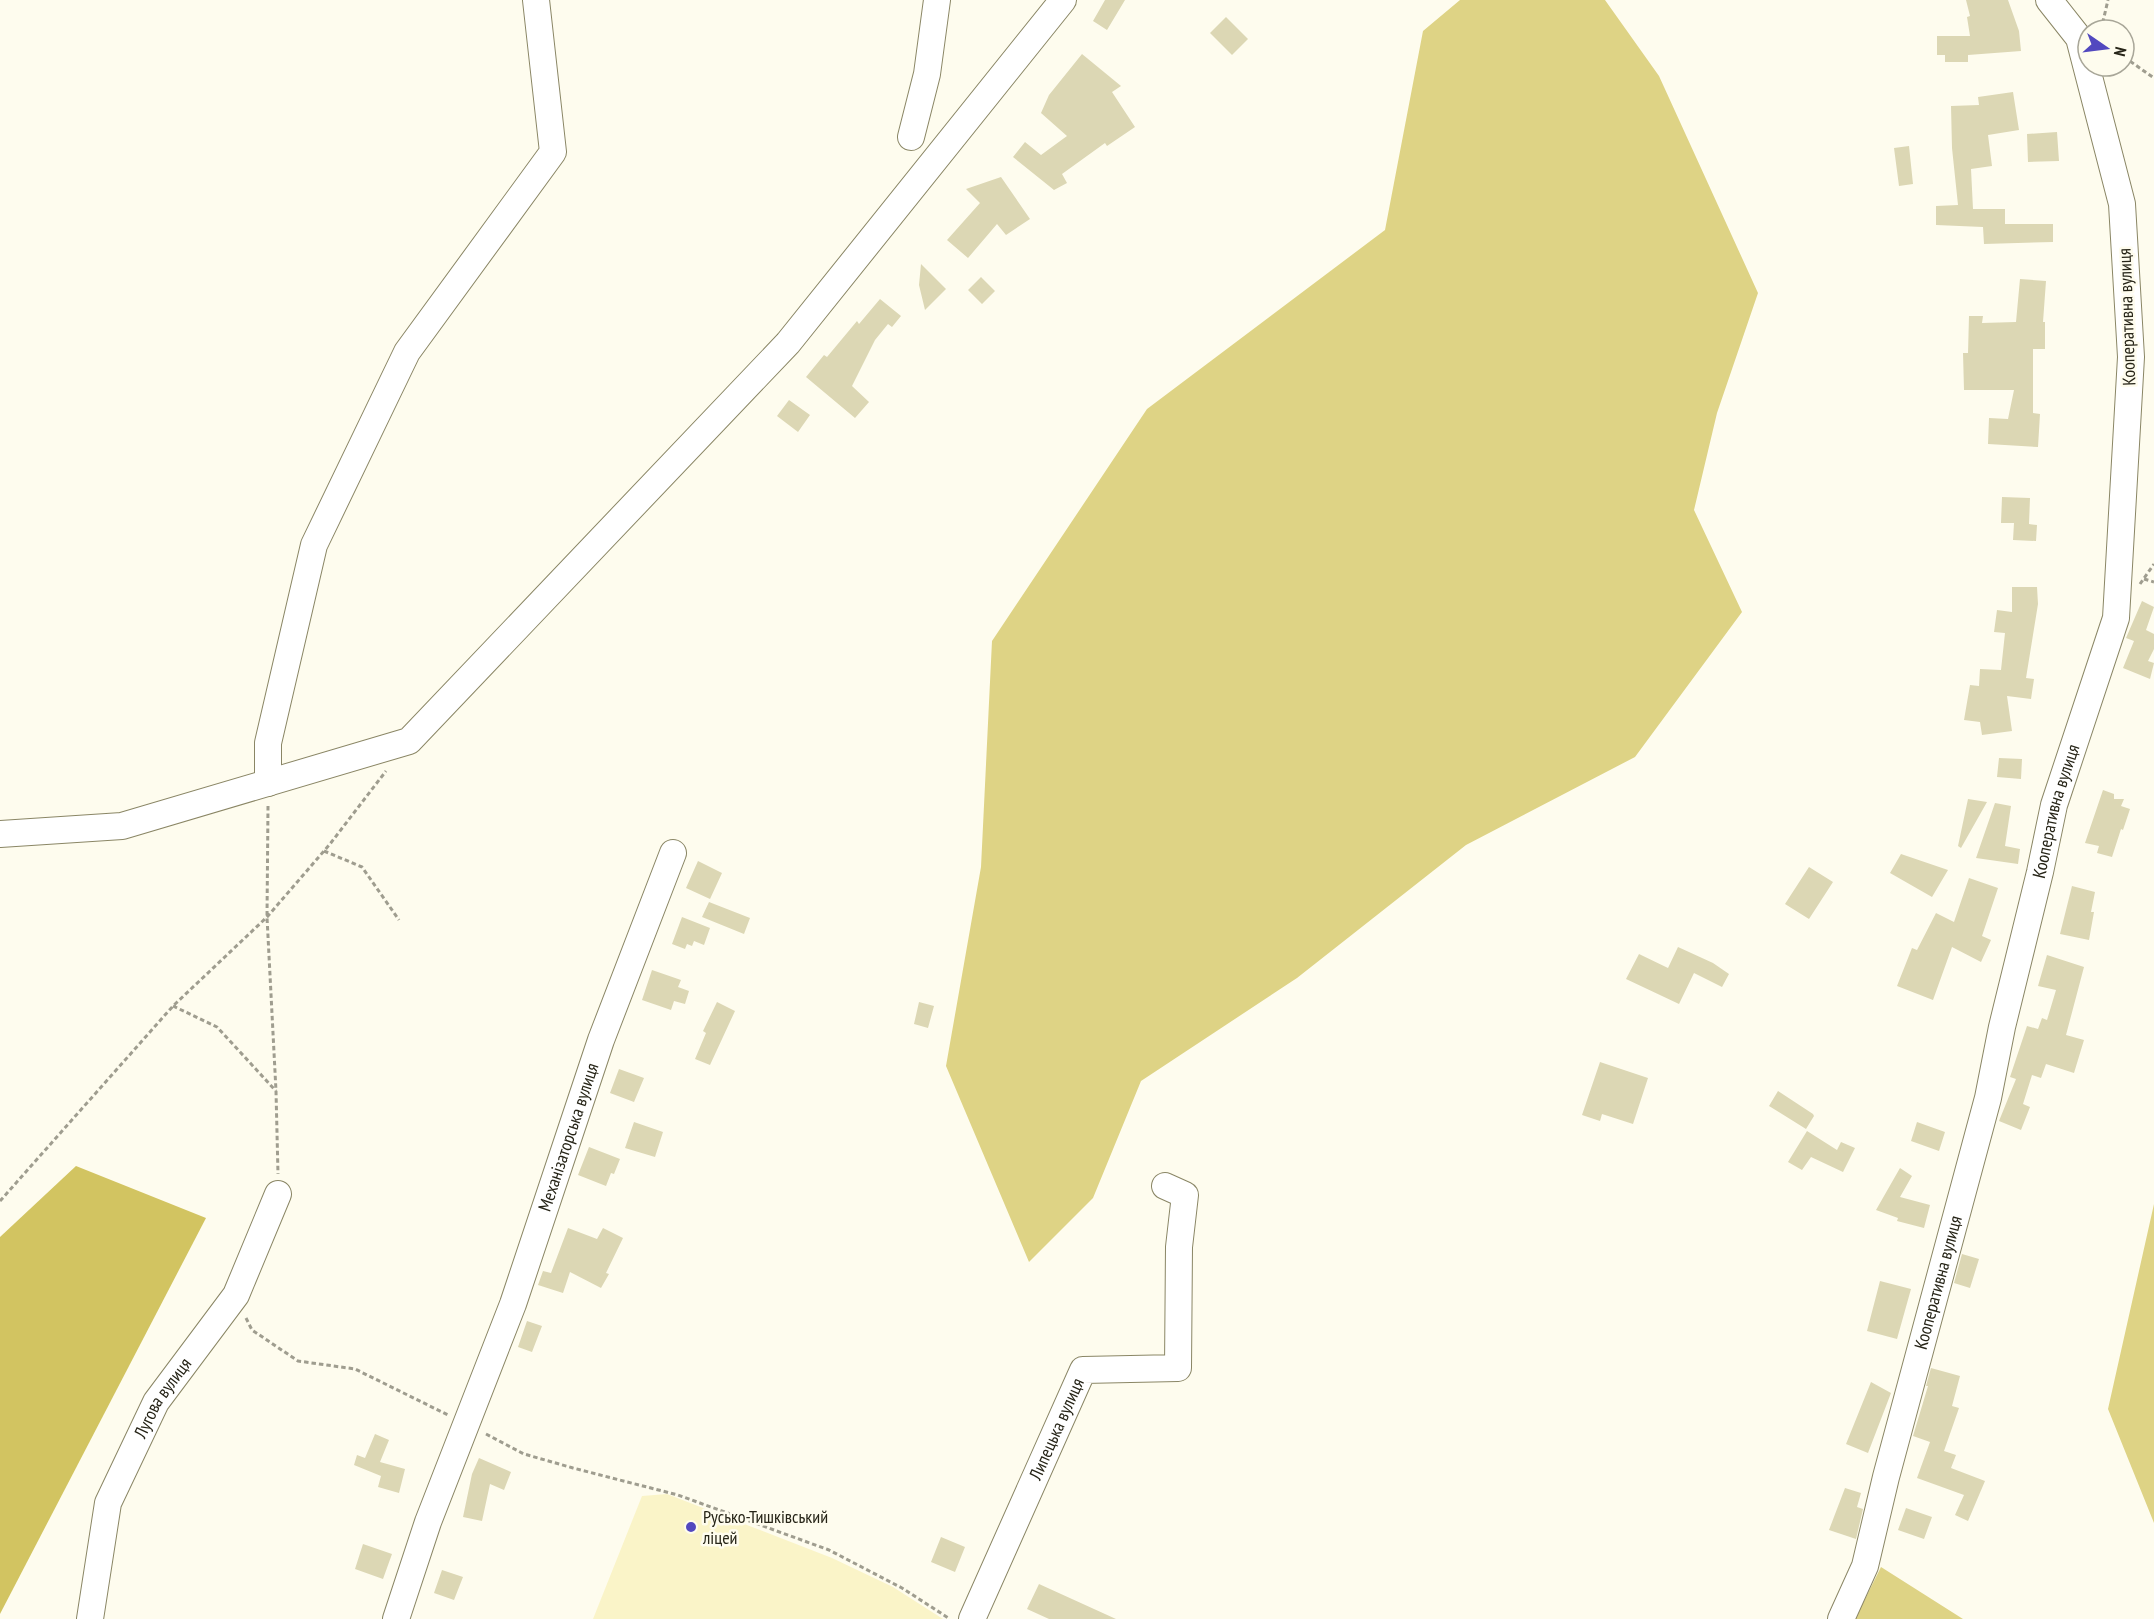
<svg xmlns="http://www.w3.org/2000/svg" width="2154" height="1619" font-family="'PT Sans Narrow',sans-serif">
<style>
.built{fill:#faf4c8}
.green{fill:#ded385}
.forest{fill:#d2c461}
.building{fill:#dcd7b4}
.lines{fill:none;stroke-linecap:round;stroke-linejoin:round}
.minor-casing{stroke:#8a8665;stroke-width:28}
.path{stroke:#9f9d8f;stroke-width:3;stroke-dasharray:4.5 3;stroke-linecap:butt}
.minor{stroke:#fff;stroke-width:26}
.poi-dot{fill:#5248bf;stroke:#fefcee;stroke-width:2}
.labels{text-anchor:middle;stroke-width:5;stroke-linejoin:round;paint-order:stroke}
.street-label{font-size:18px;fill:#262417;stroke:#fefcee}
.poi-label{font-size:18px;fill:#262417;stroke:#fefcee;text-anchor:start}
</style>
<rect width="100%" height="100%" fill="#fefcee"/>
<!-- built -->
<path class="built" d="M 667,1494 L 832,1558 L 893,1587 L 943,1619 L 593,1619 L 642,1496 Z"/>
<!-- green -->
<path class="green" d="M 1460,0 L 1605,0 L 1659,76 L 1758,293 L 1717,413 L 1694,510 L 1742,612 L 1635,757 L 1466,845 L 1297,978 L 1141,1081 L 1093,1198 L 1029,1262 L 946,1066 L 981,867 L 992,641 L 1147,409 L 1385,230 L 1423,31 Z
M 2154,1204 L 2154,1523 L 2108,1409 Z
M 1881,1567 L 1963,1619 L 1855,1619 Z"/>
<!-- forest -->
<path class="forest" d="M 76,1166 L 206,1218 L 0,1614 L 0,1237 Z"/>
<!-- building -->
<path class="building" d="M 1105,0 L 1125,0 L 1107,30 L 1093,21 Z
M 1966,0 L 2008,0 L 2019,31 L 2021,51 L 1968,55 L 1968,62 L 1945,62 L 1945,55 L 1937,55 L 1937,36 L 1970,36 L 1967,17 L 1970,16 Z
M 1226,17 L 1248,39 L 1232,55 L 1210,33 Z
M 1082,54 L 1121,86 L 1112,92 L 1135,127 L 1107,146 L 1105,143 L 1062,174 L 1067,183 L 1054,190 L 1013,157 L 1025,142 L 1041,155 L 1067,136 L 1041,113 L 1049,95 Z
M 2013,92 L 2019,130 L 1988,135 L 1992,166 L 1971,169 L 1973,209 L 2005,209 L 2005,224 L 2053,224 L 2053,242 L 1984,244 L 1983,227 L 1936,225 L 1936,206 L 1958,205 L 1952,148 L 1951,106 L 1979,105 L 1978,97 Z
M 2057,132 L 2059,161 L 2028,162 L 2027,134 Z
M 1909,146 L 1913,184 L 1899,186 L 1894,148 Z
M 1001,177 L 1030,219 L 1006,235 L 997,224 L 968,258 L 947,240 L 980,203 L 966,189 Z
M 921,264 L 946,289 L 925,310 L 919,285 Z
M 981,277 L 995,291 L 982,304 L 968,290 Z
M 2020,279 L 2046,281 L 2043,322 L 2045,322 L 2045,349 L 2033,349 L 2033,413 L 2040,414 L 2038,447 L 1988,444 L 1989,418 L 2008,419 L 2014,390 L 1964,390 L 1963,353 L 1968,353 L 1969,316 L 1983,316 L 1982,323 L 2016,322 Z
M 880,299 L 901,316 L 892,327 L 888,324 L 875,340 L 852,386 L 869,402 L 855,418 L 806,377 L 824,355 L 827,357 L 857,321 L 859,324 Z
M 789,400 L 810,415 L 798,432 L 777,416 Z
M 2002,497 L 2030,498 L 2029,524 L 2037,525 L 2036,541 L 2013,540 L 2014,523 L 2001,523 Z
M 2012,587 L 2037,587 L 2038,604 L 2026,678 L 2034,679 L 2031,699 L 2007,696 L 2012,731 L 1982,735 L 1980,722 L 1964,720 L 1970,685 L 1979,686 L 1980,669 L 2001,670 L 2005,633 L 1994,632 L 1997,610 L 2012,612 Z
M 2142,601 L 2154,607 L 2146,630 L 2154,634 L 2154,649 L 2148,661 L 2154,663 L 2150,679 L 2123,668 L 2134,641 L 2126,638 Z
M 1999,758 L 2022,759 L 2021,779 L 1997,777 Z
M 2103,790 L 2114,794 L 2114,799 L 2124,799 L 2121,806 L 2130,809 L 2123,830 L 2121,829 L 2112,857 L 2097,853 L 2099,846 L 2085,843 Z
M 1968,799 L 1987,802 L 1961,848 L 1958,846 Z
M 1995,803 L 2011,806 L 2005,846 L 2020,849 L 2018,864 L 1976,858 Z
M 1901,854 L 1948,870 L 1932,897 L 1890,873 Z
M 698,861 L 722,873 L 710,899 L 686,888 Z
M 1809,867 L 1833,882 L 1809,919 L 1785,904 Z
M 1969,878 L 1998,888 L 1982,936 L 1991,940 L 1981,962 L 1952,947 L 1933,1000 L 1897,986 L 1912,948 L 1917,950 L 1936,913 L 1954,922 Z
M 2072,886 L 2095,892 L 2091,912 L 2094,912 L 2089,940 L 2060,934 Z
M 709,902 L 750,918 L 744,934 L 702,917 Z
M 682,917 L 710,928 L 704,945 L 694,941 L 692,946 L 687,944 L 685,949 L 672,944 Z
M 1678,947 L 1713,963 L 1729,974 L 1722,987 L 1694,973 L 1679,1004 L 1626,979 L 1639,954 L 1668,968 Z
M 2047,955 L 2084,967 L 2066,1035 L 2084,1040 L 2074,1073 L 2046,1064 L 2041,1078 L 2032,1075 L 2023,1104 L 2030,1107 L 2021,1130 L 1999,1121 L 2016,1079 L 2010,1077 L 2027,1026 L 2038,1029 L 2042,1018 L 2047,1020 L 2056,990 L 2038,986 Z
M 652,970 L 681,980 L 678,987 L 689,991 L 685,1004 L 674,1001 L 671,1010 L 642,1000 Z
M 717,1002 L 735,1011 L 710,1065 L 695,1059 L 706,1033 L 703,1031 Z
M 919,1002 L 934,1006 L 928,1028 L 914,1024 Z
M 1600,1062 L 1648,1078 L 1633,1124 L 1602,1114 L 1600,1121 L 1582,1115 Z
M 619,1069 L 644,1078 L 634,1102 L 610,1093 Z
M 1778,1091 L 1813,1114 L 1814,1116 L 1806,1129 L 1769,1106 Z
M 634,1122 L 663,1132 L 655,1157 L 625,1148 Z
M 1917,1122 L 1945,1132 L 1939,1151 L 1911,1141 Z
M 1807,1131 L 1837,1150 L 1841,1142 L 1855,1148 L 1843,1172 L 1811,1157 L 1802,1170 L 1788,1162 Z
M 589,1147 L 620,1159 L 614,1174 L 611,1173 L 606,1186 L 578,1175 Z
M 1900,1168 L 1912,1176 L 1900,1197 L 1930,1205 L 1924,1228 L 1897,1221 L 1898,1218 L 1876,1210 Z
M 568,1228 L 597,1239 L 603,1228 L 623,1238 L 606,1273 L 609,1274 L 601,1288 L 570,1272 L 563,1293 L 538,1285 L 543,1271 L 551,1273 Z
M 1962,1254 L 1979,1259 L 1970,1288 L 1954,1283 Z
M 1880,1281 L 1911,1289 L 1897,1339 L 1867,1331 Z
M 527,1321 L 542,1326 L 532,1352 L 518,1347 Z
M 1931,1368 L 1960,1376 L 1952,1406 L 1959,1408 L 1944,1451 L 1956,1455 L 1951,1468 L 1985,1481 L 1968,1521 L 1955,1515 L 1964,1495 L 1917,1478 L 1930,1442 L 1913,1436 L 1928,1386 L 1926,1386 Z
M 1871,1382 L 1891,1393 L 1868,1453 L 1846,1444 Z
M 375,1434 L 389,1440 L 380,1462 L 405,1469 L 399,1493 L 378,1487 L 381,1476 L 354,1465 L 357,1455 L 365,1458 Z
M 479,1458 L 511,1472 L 504,1490 L 490,1484 L 482,1521 L 463,1517 L 472,1474 Z
M 1845,1488 L 1861,1493 L 1857,1507 L 1863,1509 L 1856,1539 L 1829,1530 Z
M 1906,1508 L 1932,1517 L 1924,1539 L 1898,1530 Z
M 941,1537 L 965,1547 L 955,1572 L 931,1562 Z
M 363,1544 L 392,1554 L 383,1579 L 355,1569 Z
M 442,1570 L 463,1577 L 454,1600 L 434,1593 Z
M 1039,1584 L 1116,1619 L 1049,1619 L 1027,1609 Z"/>
<g class="lines">
<defs>
<g id="minor">
<path d="M 911,137 L 927,74 L 937,0"/>
<path d="M 268,783 L 268,743 L 314,545 L 407,352 L 553,152 L 536,0"/>
<path d="M 0,834 L 122,826 L 409,741 L 788,343 L 1063,0"/>
<path id="s1" d="M 90,1619 L 108,1503 L 156,1402 L 236,1295 L 278,1194"/>
<path id="s2" d="M 396,1619 L 428,1522 L 513,1304 L 601,1040 L 673,853"/>
<path id="s3" d="M 972,1619 L 1083,1370 L 1178,1368 L 1179,1247 L 1185,1195 L 1165,1186"/>
<path id="s4" d="M 1841,1619 L 1865,1566 L 1886,1477 L 1988,1098 L 2002,1027 L 2040,872 L 2054,805 L 2116,618 L 2131,357 L 2122,204 L 2079,38 L 2049,0"/>
</g>
</defs>
<!-- minor casing -->
<use href="#minor" class="minor-casing"/>
<!-- path -->
<path class="path" d="M 2101,30 L 2108,0
M 2124,57 L 2154,78
M 2144,579 L 2154,582
M 2140,584 L 2154,564
M 268,806 L 267,917 L 276,1091 L 278,1174
M 324,851 L 362,867 L 399,920
M 173,1006 L 217,1027 L 276,1091
M 0,1201 L 173,1006 L 267,917 L 330,844 L 386,771
M 246,1318 L 252,1330 L 298,1361 L 355,1369 L 448,1415
M 486,1434 L 524,1454 L 573,1468 L 678,1495 L 829,1550 L 902,1588 L 950,1619"/>
<!-- minor -->
<use href="#minor" class="minor"/>
</g>
<!-- markers -->
<circle class="poi-dot" cx="691" cy="1527" r="6"/>
<g class="labels">
<!-- street labels -->
<g class="street-label">
<text transform="translate(2127 317) rotate(-92)" y="6">Кооперативна вулиця</text>
<text dy="6" stroke="none"><textPath href="#s4" startOffset="837">Кооперативна вулиця</textPath></text>
<text dy="6" stroke="none"><textPath href="#s2" startOffset="512">Механізаторська вулиця</textPath></text>
<text dy="6" stroke="none"><textPath href="#s4" startOffset="351">Кооперативна вулиця</textPath></text>
<text dy="6" stroke="none"><textPath href="#s1" startOffset="236">Лугова вулиця</textPath></text>
<text dy="6" stroke="none"><textPath href="#s3" startOffset="208">Липецька вулиця</textPath></text>
</g>
<!-- poi labels -->
<g class="poi-label">
<text x="703" y="1523">Русько-Тишківський<tspan x="703" dy="21">ліцей</tspan></text>
</g>
</g>
<!-- north arrow -->
<g transform="translate(2106 48) rotate(104)"><circle r="28" fill="#fefcee" stroke="#a8a698" stroke-width="1.5"/>
<path d="M0-4.5L10 22L0 15L-10 22Z" fill="#5248bf"/>
<text y="-9" font-size="16" font-weight="bold" text-anchor="middle" fill="#262417">N</text>
</g>
</svg>
